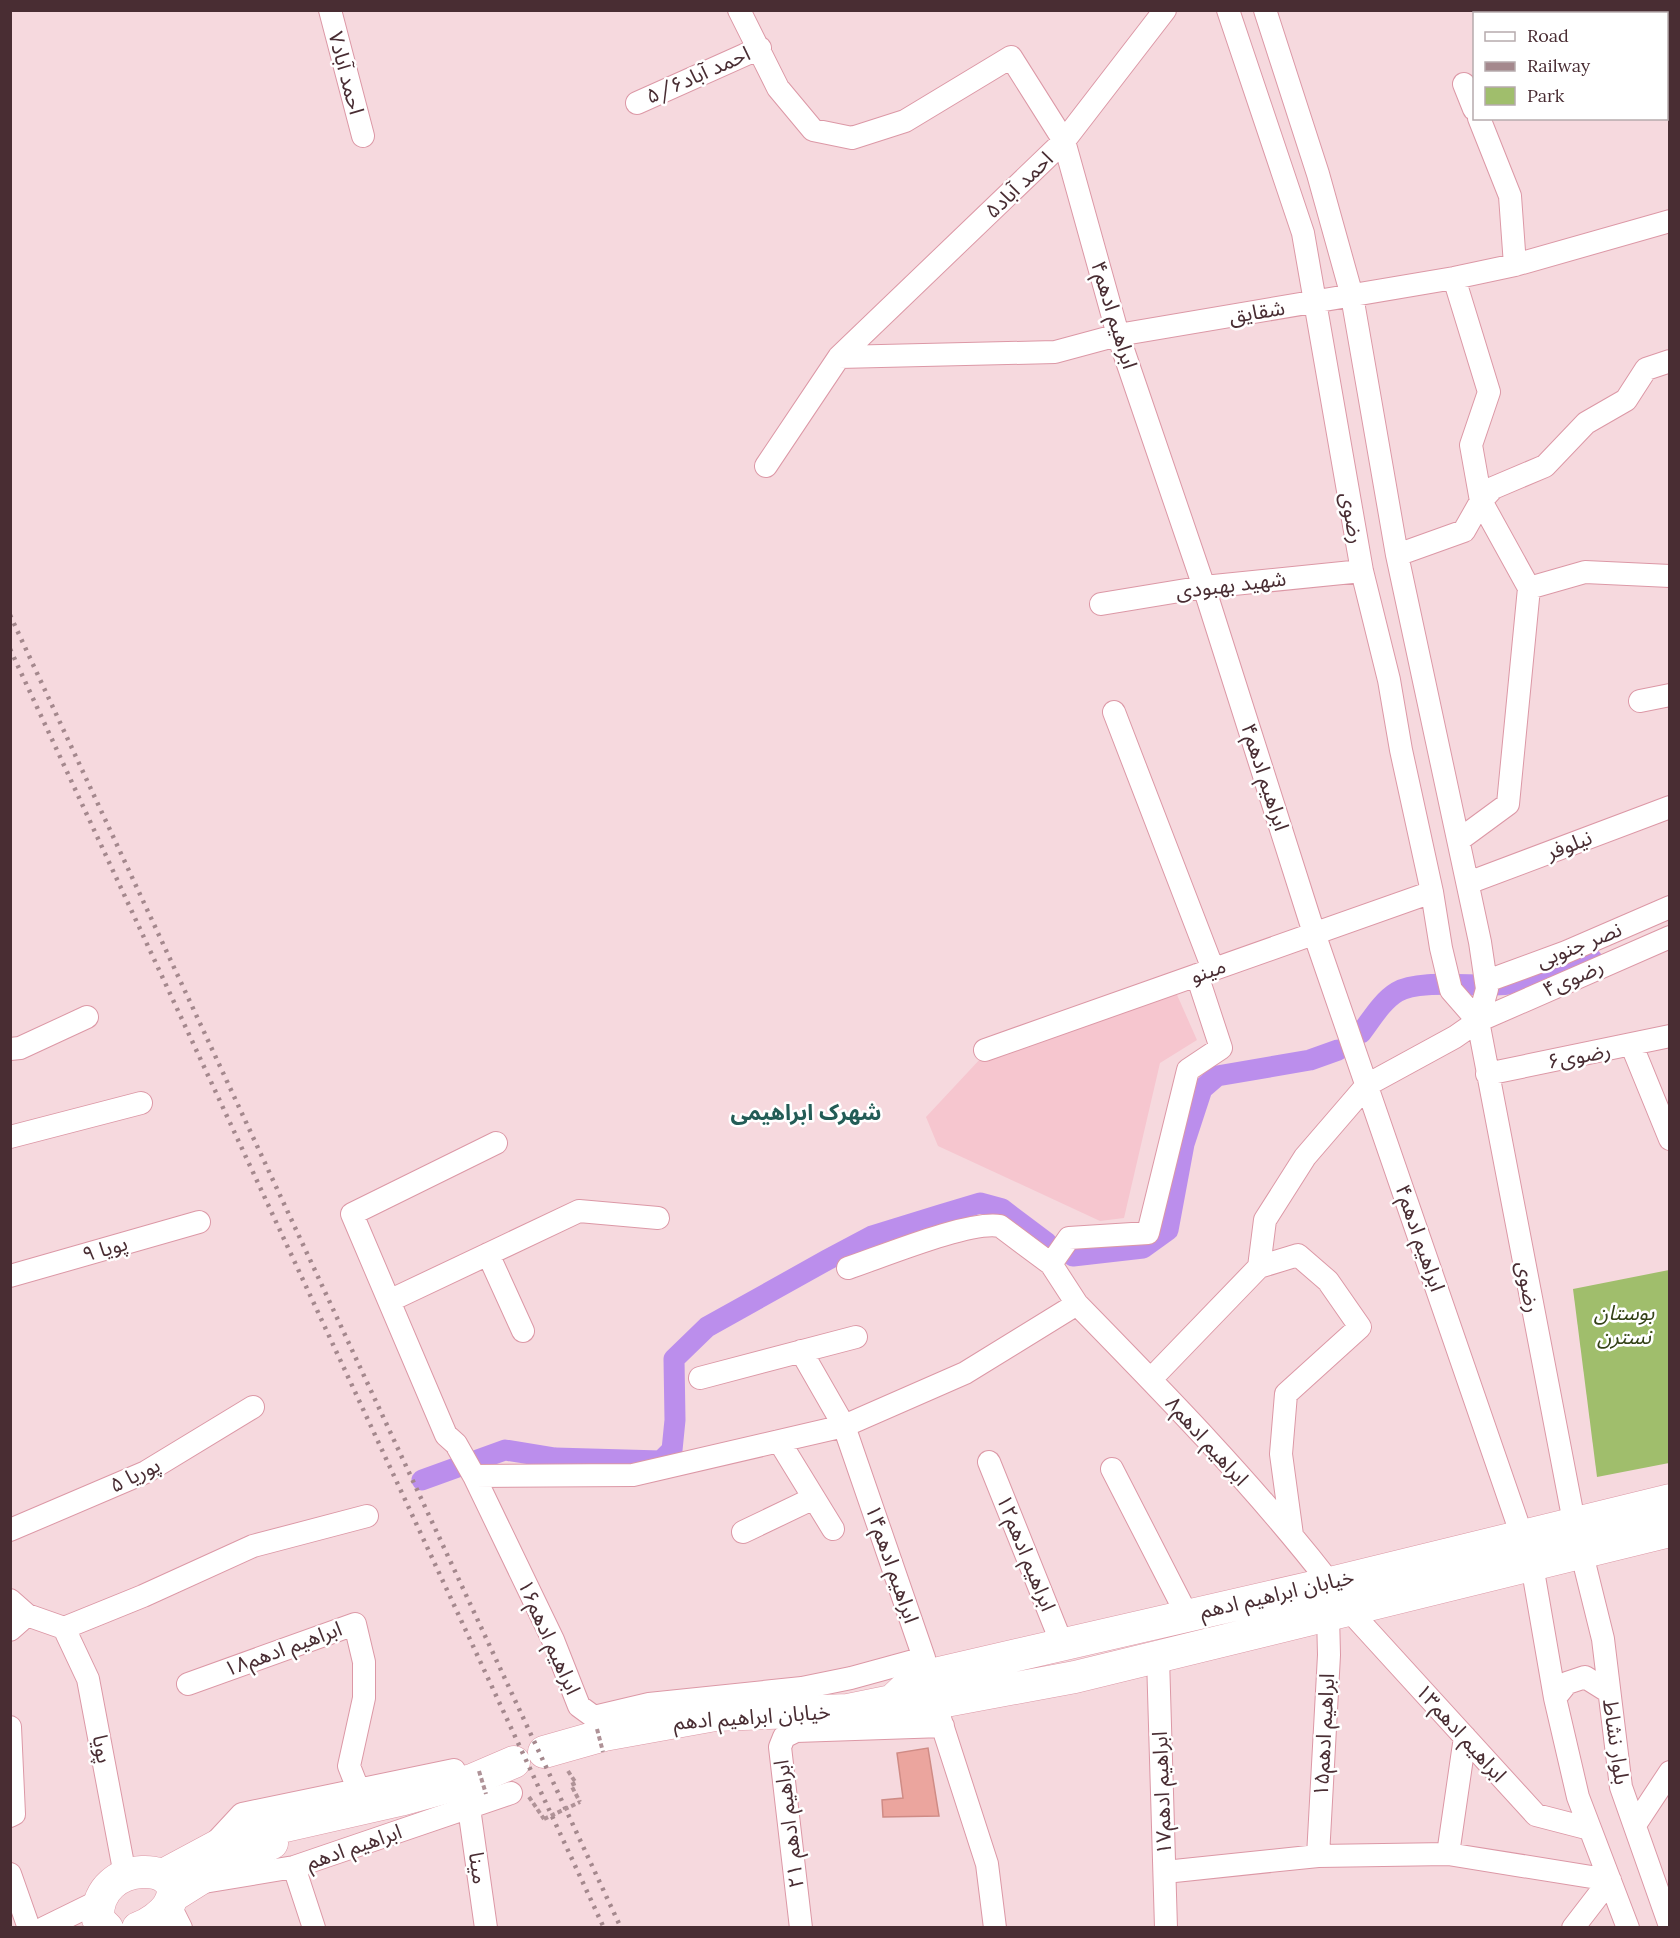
<svg xmlns="http://www.w3.org/2000/svg" width="1680" height="1938" font-family="Lora,'Noto Sans Arabic',serif">
<style>
.built{fill:#f6c6cf}
.green{fill:#a0be6c}
.lines{fill:none;stroke-linecap:round;stroke-linejoin:round}
.canal{stroke:#bb8eec;stroke-width:21}
.building{fill:#eba59e;stroke:#cf8b85;stroke-width:1.5}
.street-casing{stroke:#dc98a6;stroke-width:24}
.secondary-casing{stroke:#dc98a6;stroke-width:33}
.path{stroke:#af9297;stroke-width:4;stroke-dasharray:4.5 3;stroke-linecap:butt}
.street{stroke:#fff;stroke-width:22}
.secondary{stroke:#fff;stroke-width:32}
.rail{stroke:#a4888d;stroke-width:4.5;stroke-dasharray:3 6;stroke-linecap:butt}
.path-bridge{stroke:#af9297;stroke-width:4;stroke-dasharray:4.5 3;stroke-linecap:butt}
.labels{text-anchor:middle;stroke-width:5;stroke-linejoin:round;paint-order:stroke}
.street-label{font-size:21px;fill:#492d33;stroke:#fff}
.park-label{font-size:21px;font-style:italic;fill:#344217;stroke:#fff}
.neighbourhood-label{font-size:22px;font-weight:bold;fill:#235c56;stroke:#fff}
</style>
<rect width="100%" height="100%" fill="#f6d9de"/>
<!-- built -->
<path class="built" d="M 1174,988 L 1197,1040 L 1160,1063 L 1124,1218 L 1100,1221 L 938,1146 L 926,1117 L 982,1057 Z"/>
<!-- green -->
<path class="green" d="M 1669,1270 L 1669,1463 L 1597,1477 L 1573,1289 Z"/>
<g class="lines">
<!-- canal -->
<path class="canal" d="M 1361,1033 C 1371,1020 1382,1001 1397,992 C 1420,978 1480,988 1508,984 C 1537,980 1564,971 1592,959
M 1073,1256 L 1143,1248 L 1168,1230 L 1184,1144 L 1202,1089 L 1217,1076 L 1310,1060 L 1338,1050
M 422,1480 L 505,1450 L 555,1458 L 661,1461 L 672,1450 L 675,1420 L 674,1359 L 707,1327 L 827,1260 L 872,1236 L 940,1215 L 980,1203 L 1002,1209 L 1047,1243"/>
</g>
<!-- building -->
<path class="building" d="M 928,1748 L 939,1816 L 883,1817 L 882,1800 L 903,1798 L 897,1753 Z"/>
<g class="lines">
<defs>
<path id="street" d="M 330,10 L 363,136
M 739,10 L 778,88 L 813,130 L 852,138 L 905,121 L 1011,57 L 1064,141 L 839,357 L 766,466
M 1165,10 L 1064,141 L 1118,335 L 1204,587 L 1314,933 L 1532,1565 L 1555,1698 L 1578,1797 L 1628,1928
M 1228,10 L 1303,233 L 1362,571 L 1389,680 L 1401,750 L 1432,892 L 1441,948 L 1451,990 L 1478,1021
M 1265,10 L 1318,174 L 1352,296 L 1397,555 L 1480,942 L 1487,989 L 1478,1021 L 1574,1522 L 1603,1639 L 1621,1787 L 1670,1926
M 1623,14 L 1632,10
M 1464,84 L 1474,109
M 637,103 L 760,48
M 1479,118 L 1510,196 L 1515,265
M 839,357 L 1055,352 L 1118,335 L 1454,278 L 1515,265 L 1670,221
M 1397,555 L 1464,531 L 1481,501 L 1471,445 L 1489,392 L 1454,278
M 1529,588 L 1585,572 L 1670,576
M 1101,604 L 1204,587 L 1362,571
M 1640,701 L 1670,695
M 1114,712 L 1213,969
M 1459,840 L 1508,804 L 1529,588 L 1481,501 L 1493,488 L 1545,466 L 1586,423 L 1626,400 L 1646,369 L 1670,361
M 1468,883 L 1670,807
M 1487,981 L 1566,952 L 1670,907
M 1632,1046 L 1670,1139
M 10,1049 L 20,1048 L 87,1017
M 985,1050 L 1432,892
M 1487,1074 L 1670,1036
M 10,1137 L 141,1103
M 496,1143 L 352,1214 L 446,1435 L 456,1444 L 474,1476 L 553,1640 L 579,1706 L 594,1717 L 649,1704 L 802,1688 L 851,1678 L 924,1658
M 488,1254 L 523,1331
M 1259,1267 L 1298,1255 L 1328,1281 L 1360,1327 L 1286,1394 L 1281,1454 L 1292,1535
M 848,1268 C 881,1257 970,1220 1000,1226 L 1051,1264
M 10,1276 L 199,1222
M 389,1301 L 579,1211 L 658,1218
M 1077,1304 C 1165,1394 1253,1484 1330,1583
M 801,1351 L 844,1426 L 924,1658 L 935,1703 L 987,1864 L 995,1928
M 700,1378 L 856,1337
M 1151,1379 L 1259,1267 L 1265,1220 L 1305,1157 L 1367,1085 L 1455,1037 L 1478,1021 L 1670,937
M 779,1441 L 833,1529
M 989,1462 L 1062,1644
M 1112,1469 L 1187,1615
M 474,1476 L 633,1475 L 844,1426 L 965,1373 L 1077,1304 L 1051,1264 L 1069,1238 L 1148,1233 L 1188,1070 L 1221,1048 L 1197,975
M 10,1530 L 146,1472 L 253,1407
M 743,1532 L 814,1498
M 10,1600 L 27,1615 L 64,1628
M 1348,1609 L 1536,1815 L 1590,1829
M 64,1628 L 143,1596 L 253,1546 L 367,1516
M 64,1628 L 88,1679 L 125,1875
M 10,1630 L 27,1615
M 1158,1658 L 1166,1928
M 188,1684 L 355,1624 L 364,1662 L 364,1698 L 349,1766 L 358,1789
M 1555,1698 L 1567,1683 L 1585,1677 L 1609,1692
M 10,1727 L 14,1814 L 10,1816
M 469,1808 L 486,1928
M 1635,1825 L 1670,1772
M 216,1842 L 242,1814 L 454,1770
M 1448,1854 L 1465,1737
M 1318,1856 L 1329,1655 L 1328,1615
M 294,1867 L 314,1928
M 1165,1872 L 1318,1856 L 1448,1854 L 1610,1880 L 1573,1928
M 10,1874 L 29,1928
M 204,1882 L 294,1867 L 511,1793
M 169,1904 L 181,1928
M 44,1928 L 97,1902
M 801,1928 L 780,1747 L 784,1737 L 796,1731 L 943,1726"/>
<path id="secondary" d="M 892,1701 L 908,1686 L 930,1675 L 1330,1583 L 1670,1500
M 544,1752 L 604,1735 L 715,1715 L 848,1710 L 892,1701 L 935,1703 L 1075,1677 L 1670,1531
M 163,1875 L 232,1838 L 400,1800 L 472,1780 L 514,1762
M 173,1896 L 208,1874 L 272,1843
M 107,1928 L 98,1919 C 95,1856 195,1861 168,1906 C 162,1915 149,1924 138,1928"/>
</defs>
<!-- street casing -->
<use href="#street" class="street-casing"/>
<!-- secondary casing -->
<use href="#secondary" class="secondary-casing"/>
<!-- path -->
<path class="path" d="M 568,1771 L 576,1783 L 571,1785 L 580,1802
M 529,1797 L 544,1819"/>
<!-- street -->
<use href="#street" class="street"/>
<!-- secondary -->
<use href="#secondary" class="secondary"/>
<!-- rail -->
<path class="rail" d="M 10,615 L 621,1928
M 10,649 L 604,1928"/>
<!-- path-bridge -->
<path class="path-bridge" d="M 597,1729 L 603,1752
M 479,1771 L 486,1794
M 544,1819 L 580,1802"/>
</g>
<g class="labels">
<!-- street labels -->
<g class="street-label">
<text transform="translate(346 73) rotate(75)" y="7">احمد آباد۷</text>
<text transform="translate(698 75) rotate(-24)" y="7">احمد آباد۵/۶</text>
<text transform="translate(1019 185) rotate(-44)" y="7">احمد آباد۵</text>
<text transform="translate(1257 312) rotate(-9)" y="7">شقایق</text>
<text transform="translate(1114 315) rotate(73)" y="7">ابراهیم ادهم۴</text>
<text transform="translate(1352 518) rotate(79)" y="7">رضوی</text>
<text transform="translate(1231 585) rotate(-7)" y="7">شهید بهبودی</text>
<text transform="translate(1265 777) rotate(72)" y="7">ابراهیم ادهم۴</text>
<text transform="translate(1569 845) rotate(-21)" y="7">نیلوفر</text>
<text transform="translate(1579 945) rotate(-22)" y="7">نصر جنوبی</text>
<text transform="translate(1208 971) rotate(-20)" y="7">مینو</text>
<text transform="translate(1573 978) rotate(-24)" y="7">رضوی۴</text>
<text transform="translate(1579 1056) rotate(-11)" y="7">رضوی۶</text>
<text transform="translate(1420 1238) rotate(71)" y="7">ابراهیم ادهم۴</text>
<text transform="translate(105 1249) rotate(-16)" y="7">پویا ۹</text>
<text transform="translate(1528 1287) rotate(79)" y="7">رضوی</text>
<text transform="translate(1207 1441) rotate(48)" y="7">ابراهیم ادهم۸</text>
<text transform="translate(135 1475) rotate(-26)" y="7">پوریا ۵</text>
<text transform="translate(1026 1553) rotate(68)" y="7">ابراهیم ادهم۱۲</text>
<text transform="translate(892 1564) rotate(71)" y="7">ابراهیم ادهم۱۴</text>
<text transform="translate(1277 1594) rotate(-13)" y="7">خیابان ابراهیم ادهم</text>
<text transform="translate(549 1637) rotate(66)" y="7">ابراهیم ادهم۱۶</text>
<text transform="translate(283 1649) rotate(-20)" y="7">ابراهیم ادهم۱۸</text>
<text transform="translate(752 1717) rotate(-4)" y="7">خیابان ابراهیم ادهم</text>
<text transform="translate(1461 1733) rotate(48)" y="7">ابراهیم ادهم۱۳</text>
<text transform="translate(1324 1735) rotate(-87)" y="7">ابراهیم ادهم۱۵</text>
<text transform="translate(1616 1742) rotate(82)" y="7">بلوار نشاط</text>
<text transform="translate(102 1749) rotate(79)" y="7">پویا</text>
<text transform="translate(1162 1793) rotate(-92)" y="7">ابراهیم ادهم۱۷</text>
<text transform="translate(789 1824) rotate(-97)" y="7">ابراهیم ادهم ۲۱</text>
<text transform="translate(354 1847) rotate(-19)" y="7">ابراهیم ادهم</text>
<text transform="translate(478 1868) rotate(82)" y="7">مینا</text>
</g>
<!-- park labels -->
<g class="park-label">
<text x="1624" y="1320">بوستان<tspan x="1624" dy="24">نسترن</tspan></text>
</g>
<!-- neighbourhood labels -->
<g class="neighbourhood-label">
<text x="806" y="1120">شهرک ابراهیمی</text>
</g>
</g>
<!-- border -->
<rect width="1680" height="1938" fill="none" stroke="#492d33" stroke-width="24"/>
<!-- legend -->
<rect x="1473" y="12" width="195" height="108" fill="#ffffff" stroke="#b6abad" stroke-width="1.5"/>
<rect x="1485" y="32" width="30" height="9" fill="#ffffff" stroke="#b6abad" stroke-width="1.5"/>
<text x="1527" y="42" font-size="18" fill="#492d33">Road</text>
<rect x="1485" y="62" width="30" height="9" fill="#a4888d" stroke="#b6abad" stroke-width="1.5"/>
<text x="1527" y="72" font-size="18" fill="#492d33">Railway</text>
<rect x="1485" y="87" width="30" height="18" fill="#a0be6c" stroke="#b6abad" stroke-width="1.5"/>
<text x="1527" y="102" font-size="18" fill="#492d33">Park</text>
</svg>
